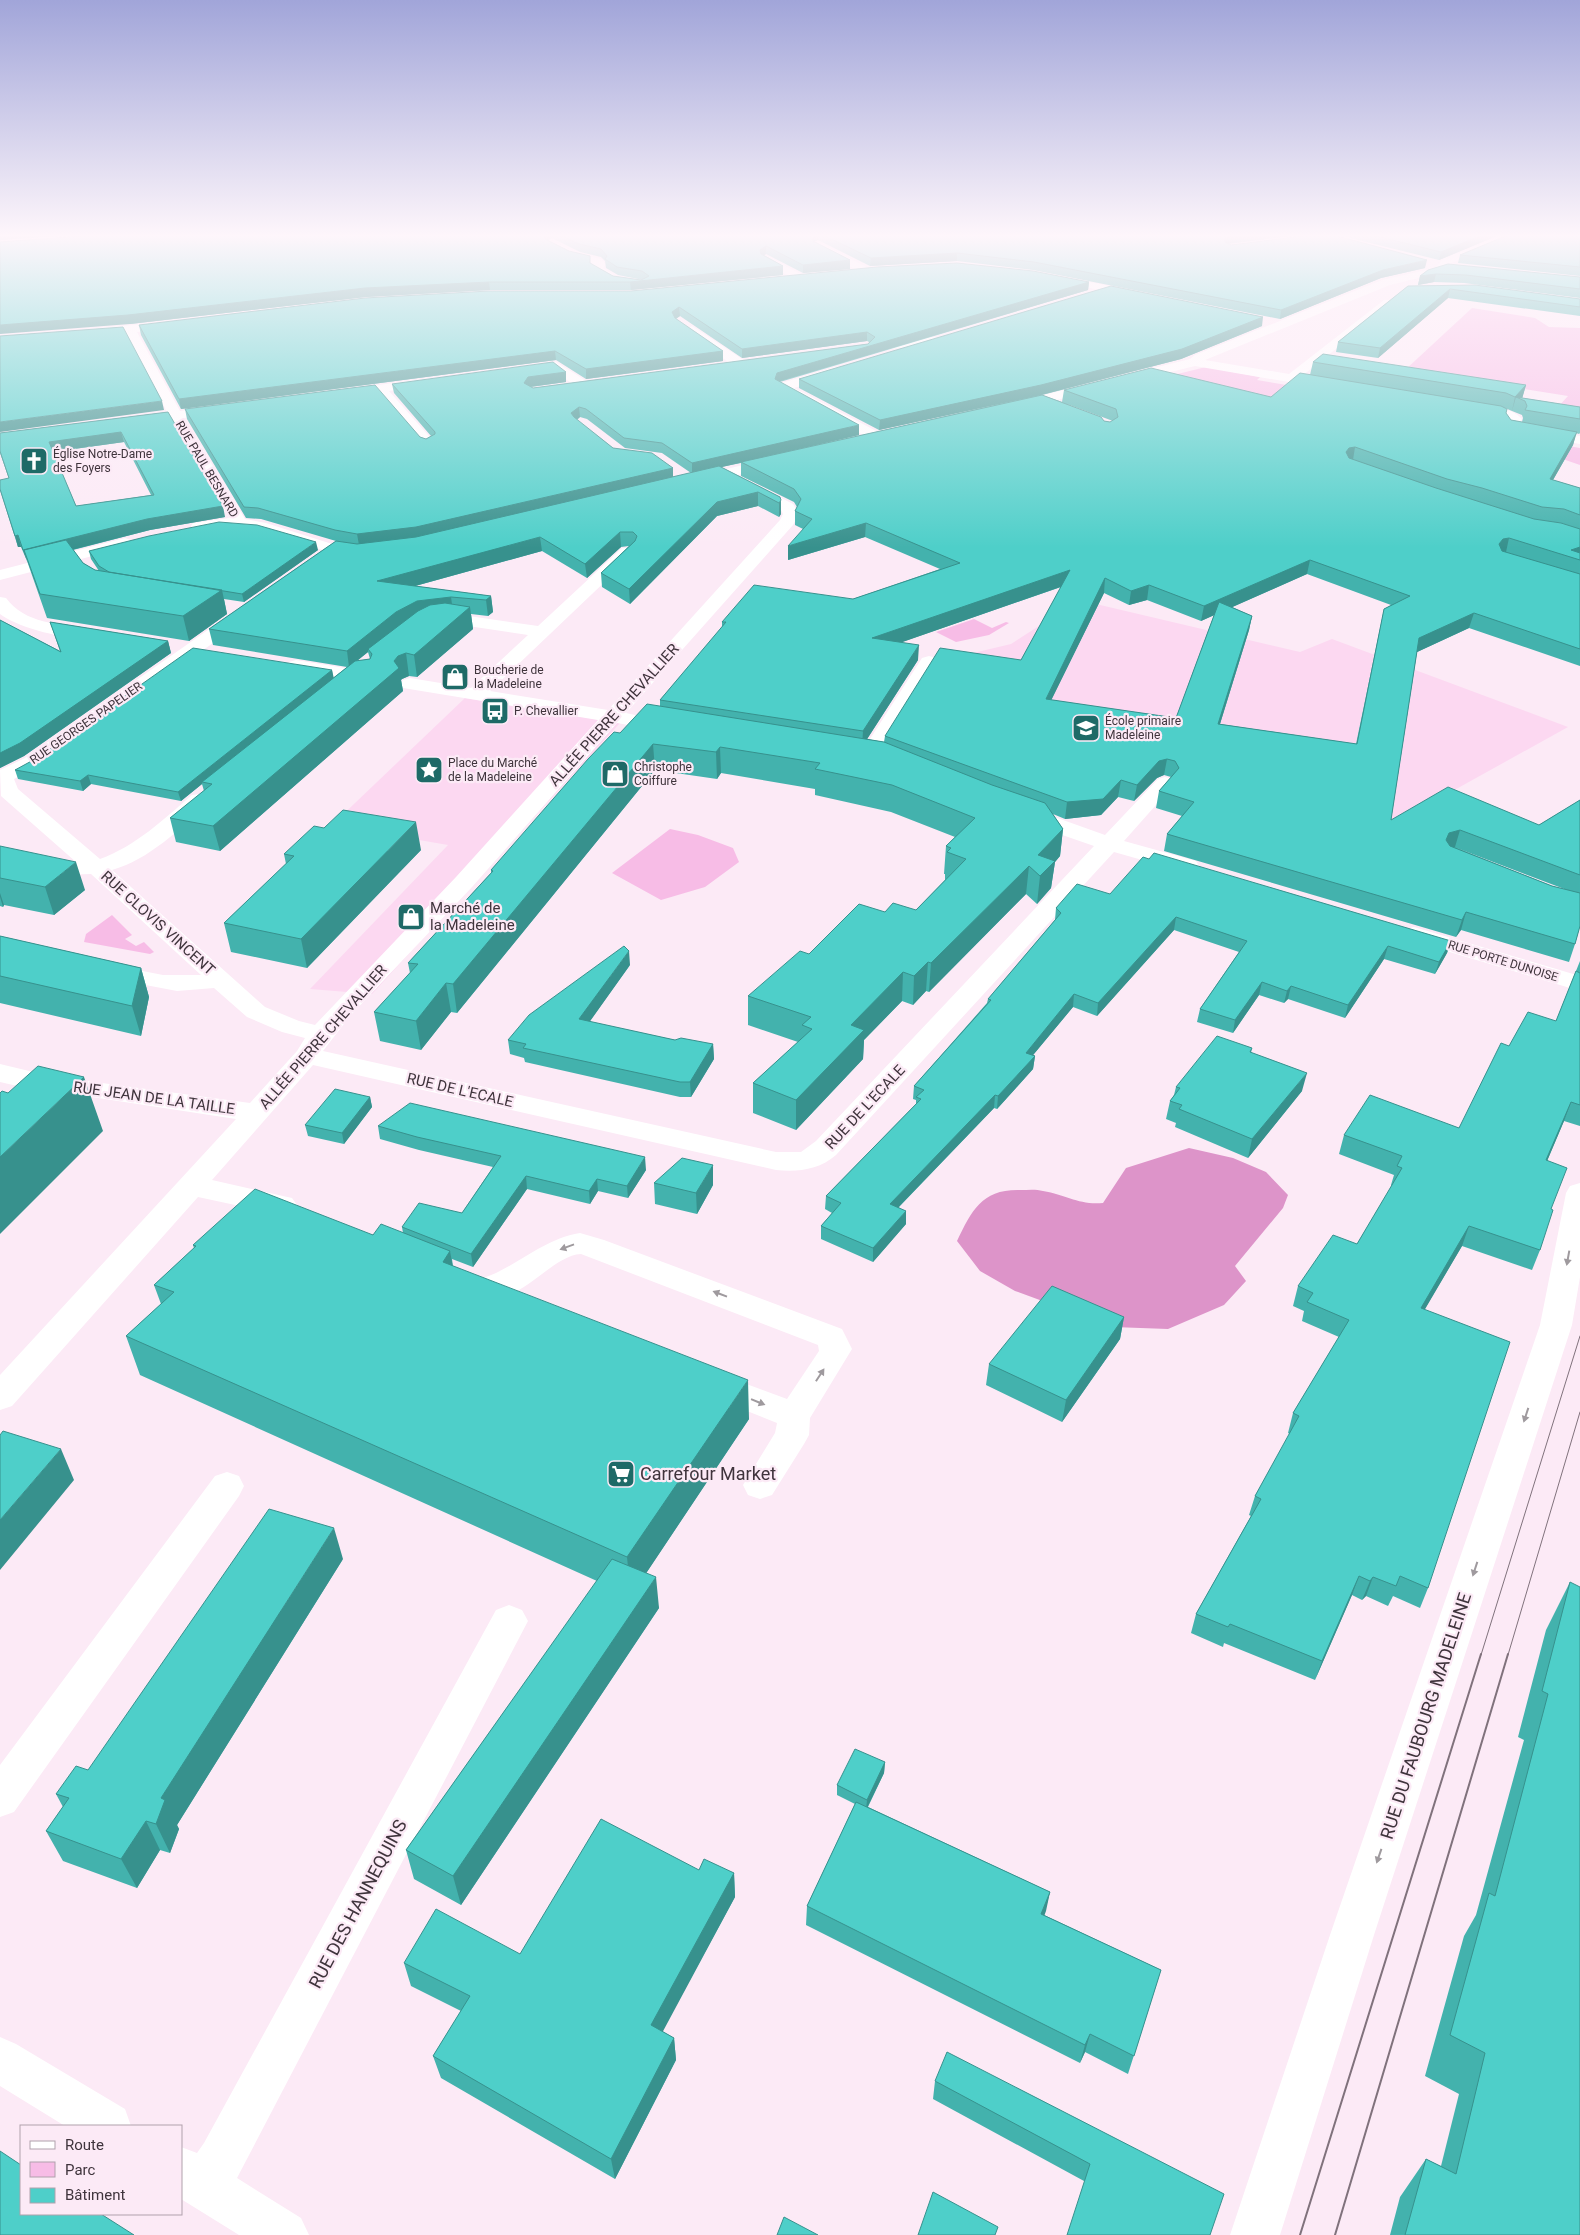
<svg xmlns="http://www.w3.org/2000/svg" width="1580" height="2235" font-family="Roboto,sans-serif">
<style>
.built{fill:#fcd8f1}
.green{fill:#f7bce6}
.forest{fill:#dd94c9}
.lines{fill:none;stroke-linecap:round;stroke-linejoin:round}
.minor{fill:#fff;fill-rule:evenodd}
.tram-far1{stroke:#80727c;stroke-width:1}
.tram{stroke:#80727c;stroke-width:2}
.wall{fill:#43b2ad;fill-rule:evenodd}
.shaded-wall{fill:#37918d}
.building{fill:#4ecfc9;stroke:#37918d;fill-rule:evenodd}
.oneway{fill:#9f9a9e}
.labels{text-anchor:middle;stroke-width:4.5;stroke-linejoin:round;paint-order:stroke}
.far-poi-label{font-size:12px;fill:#3f343c;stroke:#fceaf6;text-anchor:start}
.far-street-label{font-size:12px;fill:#3f343c;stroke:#fceaf6}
.street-label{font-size:15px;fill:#3f343c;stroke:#fceaf6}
.poi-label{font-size:15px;fill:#3f343c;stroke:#fceaf6;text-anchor:start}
.near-poi-label{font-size:18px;fill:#3f343c;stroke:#fceaf6;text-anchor:start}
.near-street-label{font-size:18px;fill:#3f343c;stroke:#fceaf6}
</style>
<rect width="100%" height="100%" fill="#fceaf6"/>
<!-- built -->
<path class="built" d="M 1079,600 L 1300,652 L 1332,639 L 1568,727 L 1440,798 L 1402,830 L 1327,792 L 942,730 L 952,658 L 1011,644 Z
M 465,698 L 620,723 L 372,994 L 310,989 L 448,845 L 332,825 Z"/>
<!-- green -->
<path class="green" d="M 1472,308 L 1535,318 L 1549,327 L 1580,328 L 1580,411 L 1558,407 L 1568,396 L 1405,370 Z
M 1206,367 L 1260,377 L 1257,380 L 1263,381 L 1496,420 L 1485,432 L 1580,448 L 1580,465 L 1516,443 L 1336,424 L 1153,380 Z
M 974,619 L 992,628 L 1006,622 L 1009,623 L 989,635 L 956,642 L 936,632 Z
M 670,829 L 698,835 L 733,848 L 739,862 L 705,887 L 661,900 L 612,873 Z
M 112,915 L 132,935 L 125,939 L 136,946 L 144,942 L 154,952 L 150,954 L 84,942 L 86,934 Z"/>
<!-- forest -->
<path class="forest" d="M 1189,1148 L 1233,1158 L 1266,1172 L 1288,1195 L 1283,1208 L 1235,1266 L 1246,1281 L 1224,1305 L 1168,1329 L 1113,1327 L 1015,1291 L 980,1271 L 957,1241 C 972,1210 982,1189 1020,1190 C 1028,1190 1036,1189 1043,1191 C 1067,1195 1078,1205 1103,1203 L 1126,1168 Z"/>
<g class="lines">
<!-- minor -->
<path class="minor" d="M 1503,235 L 1516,235 L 1451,263 L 1443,272 L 1390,285 L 1205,360 L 1289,374 L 1384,300 L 1392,300 L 1394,302 L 1392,304 L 1302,376 L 1334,382 L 1336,385 L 1334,388 L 1329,389 L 1195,366 L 1016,410 L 1009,406 L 1011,403 L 1190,359 L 1195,355 L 1382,280 L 1435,268 L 1443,259 Z
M 818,242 L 872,270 L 874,272 L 872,274 L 864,274 L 814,247 L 814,243 Z
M 556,243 L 579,254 L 601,259 L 606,264 L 603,268 L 617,277 L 645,281 L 663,292 L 657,295 L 638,286 L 610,282 L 592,270 L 591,268 L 593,263 L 571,258 L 552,248 L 551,246 Z
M 767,256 L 804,276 L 806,278 L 800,281 L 796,280 L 763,261 L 762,259 Z
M 1053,275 L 1141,292 L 1147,295 L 1141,298 L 1049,280 L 1047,278 L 1049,276 Z
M 176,321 L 182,325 L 180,328 L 137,332 L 180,411 L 222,405 L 229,409 L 222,413 L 184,418 L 245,519 L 266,523 L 329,543 L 370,548 L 372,551 L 370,554 L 352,556 L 339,555 L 252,529 L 193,529 L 191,526 L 193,523 L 229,518 L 171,420 L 133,425 L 126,421 L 133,417 L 167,412 L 126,333 L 87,337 L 81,333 L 87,329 Z
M 692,326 L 745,361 L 746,364 L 745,367 L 735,367 L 688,333 L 686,330 Z
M 933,337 L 937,338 L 939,341 L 937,344 L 872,351 L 866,347 L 872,343 Z
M 556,362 L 588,382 L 590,385 L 588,388 L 551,394 L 546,393 L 544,390 L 546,387 L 571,383 L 553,370 L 530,373 L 524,369 L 530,365 Z
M 835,367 L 841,371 L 840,374 L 794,388 L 882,434 L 884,437 L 882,440 L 872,440 L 776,387 L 778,384 Z
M 430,378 L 437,382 L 435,385 L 389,391 L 435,443 L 428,447 L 423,446 L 377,393 L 341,398 L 334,394 L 341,390 Z
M 1470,404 C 1486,406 1511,406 1522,419 L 1518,425 L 1580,436 L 1580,444 L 1508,431 L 1504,425 L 1507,421 L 1499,417 L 1465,411 L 1463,408 L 1465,405 Z
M 777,457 L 782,458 L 784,461 L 782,464 L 694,486 L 689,484 L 686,481 L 689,478 Z
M 748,481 L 793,504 L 799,514 L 793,525 L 626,713 L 635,715 L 638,719 L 635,723 L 628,725 L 617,723 L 472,887 L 350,1016 L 323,1051 L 776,1152 L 801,1152 L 816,1141 L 1094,846 L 1019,820 L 1016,815 L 1019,810 L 1027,809 L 1035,810 L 1105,835 L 1158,779 L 1165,777 L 1172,779 L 1175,783 L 1172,787 L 1124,841 L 1196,861 L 1199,866 L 1196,871 L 1188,873 L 1114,852 L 836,1155 C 819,1170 798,1172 776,1170 L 313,1065 L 212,1180 L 292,1198 L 297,1205 L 292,1212 L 282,1215 L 198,1197 L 12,1406 L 0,1410 L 0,1375 L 236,1119 L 13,1085 L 0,1082 L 0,1064 L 50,1076 L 250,1103 L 297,1051 L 305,1038 L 282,1032 L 247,1017 L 214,988 L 177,991 L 98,976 L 95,971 L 98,966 L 107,964 L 163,975 L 201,975 L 91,874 L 59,875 L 0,866 L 0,852 L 47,860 L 76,862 L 1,796 L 0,770 L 25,758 L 235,611 L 247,611 L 250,615 L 247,619 L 39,766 L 14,779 L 18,789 L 100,859 C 136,846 164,819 192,795 L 200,794 L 208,795 L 211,800 L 208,805 C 180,828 149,860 112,870 L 265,1007 L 299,1021 L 315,1025 L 456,877 L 598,720 L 403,688 L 400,684 L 403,680 L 410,678 L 471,688 L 528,635 L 448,623 L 429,623 L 426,619 L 429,615 L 448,613 L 538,626 L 622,548 L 634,548 L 636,551 L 634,554 L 490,691 L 608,710 L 780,520 L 783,514 L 781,510 L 743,489 L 740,486 L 743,483 Z
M 125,538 L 131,540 L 133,543 L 131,546 L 0,580 L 0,570 Z
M 0,597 L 6,598 C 25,624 59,624 88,628 L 94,629 L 97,633 L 94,637 C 72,642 18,628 0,614 Z
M 929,656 L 936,658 L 938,662 L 879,756 L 876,760 L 869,762 L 862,760 L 859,756 L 922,658 Z
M 296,660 L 376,673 L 383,675 L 385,679 L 383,683 L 376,685 L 289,670 L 287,666 L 289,662 Z
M 1414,927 L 1580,976 L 1580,991 L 1406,939 L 1402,934 L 1406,929 Z
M 1580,1183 L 1580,1277 L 1572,1325 L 1374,1935 L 1280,2235 L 1230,2235 L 1330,1935 L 1540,1325 L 1566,1193 L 1570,1186 Z
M 580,1233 L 604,1240 L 842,1329 L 852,1349 L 810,1418 L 809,1435 L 804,1444 L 772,1495 L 760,1499 L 748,1495 L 743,1485 L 775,1433 L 777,1423 L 702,1393 L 698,1384 L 702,1375 L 714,1372 L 787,1399 L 819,1351 L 818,1345 L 581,1254 C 548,1256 521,1309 477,1296 L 473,1288 L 477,1280 C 516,1269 539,1240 580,1233 Z
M 227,1472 L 239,1476 L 244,1486 L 239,1496 L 14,1812 L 0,1817 L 0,1765 L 215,1476 Z
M 509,1605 L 522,1610 L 528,1621 L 237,2178 L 301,2218 L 309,2235 L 239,2235 L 181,2199 L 181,2147 L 197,2153 L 204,2143 L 496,1610 Z
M 0,2037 L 16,2044 L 125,2109 L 131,2126 L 65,2126 L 0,2086 Z"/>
<!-- tram-far1 -->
<path class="tram-far1" d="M 1481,1655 L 1580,1336
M 1508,1655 L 1580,1412"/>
<!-- tram -->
<path class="tram" d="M 1300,2235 L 1481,1654
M 1335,2235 L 1508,1654"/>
</g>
<!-- wall -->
<path class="wall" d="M 97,235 L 1300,235 L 1229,244 L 1231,245 L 1425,268 L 1381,278 L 1280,319 L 1033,270 L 957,261 L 870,266 L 818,240 L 814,241 L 850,269 L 803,273 L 766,254 L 764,255 L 783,266 L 783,275 L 631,290 L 490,290 L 366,297 L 130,324 ZM 552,238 L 580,252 L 601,257 L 605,261 L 606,268 L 618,275 L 643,280 L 641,280 L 613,276 L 548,240 Z
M 1338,235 L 1499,235 L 1439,260 Z
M 1580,235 L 1580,276 L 1458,263 L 1460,255 Z
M 1428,270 L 1580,277 L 1580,298 L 1464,283 L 1434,282 L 1418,285 L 1420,276 Z
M 1089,282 L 1088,290 L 780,382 L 859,435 L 767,457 L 1012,401 L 879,430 L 799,388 L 799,379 L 1262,326 L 1181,359 L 1042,395 L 1062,402 L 1064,390 L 1271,397 L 1310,375 L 1313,362 L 1526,385 L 1522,398 L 1580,407 L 1580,433 L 1579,434 L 1576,433 L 1573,445 L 1553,480 L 1580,488 L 1580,666 L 1469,628 L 1417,652 L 1391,820 L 1539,825 L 1580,800 L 1580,926 L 1575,944 L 1569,962 L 1461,930 L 1456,937 L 1164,851 L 1167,834 L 1182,816 L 1156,808 L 1159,791 L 1171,777 L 1164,775 L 1157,778 L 1134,801 L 1118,797 L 1101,815 L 1065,819 L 1053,814 L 1063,829 L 1060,856 L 1055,862 L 1051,888 L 1037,904 L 1026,894 L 929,992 L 926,991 L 913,1005 L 902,1001 L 864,1040 L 863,1059 L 796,1130 L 753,1113 L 753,1083 L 798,1042 L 748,1025 L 748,996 L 809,954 L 885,912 L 916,910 L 945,880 L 945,874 L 944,874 L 946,846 L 955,837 L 891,812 L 815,795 L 815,789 L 721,773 L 717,779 L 655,770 L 457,1013 L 451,1012 L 421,1050 L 380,1041 L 374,1012 L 410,973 L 408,963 L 491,873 L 491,870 L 620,733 L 660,706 L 660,700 L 722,628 L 722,622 L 853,599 L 940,569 L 865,537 L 788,560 L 803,529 L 795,525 L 795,511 L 797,507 L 794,502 L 741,476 L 741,463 L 721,467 L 780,497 L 781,514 L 779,517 L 758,506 L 717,516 L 630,604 L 602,587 L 601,573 L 629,546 L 621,547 L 587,578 L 542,551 L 415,586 L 491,596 L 493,612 L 488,616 L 471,614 L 473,629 L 417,677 L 409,676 L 402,679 L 401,680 L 403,691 L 220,851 L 176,842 L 170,818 L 204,791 L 202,784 L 181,801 L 91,784 L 83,791 L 18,779 L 15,770 L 332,670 L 333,678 L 347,667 L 213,645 L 209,629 L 336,541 L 261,519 L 246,518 L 187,419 L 185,409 L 420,437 L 426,439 L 431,436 L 394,393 L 392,384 L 566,372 L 566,382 L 531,387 L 533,388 L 868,344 L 869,342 L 867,341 L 742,358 L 680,316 L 676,319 L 723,351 L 723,361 L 586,379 L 556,360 L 181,409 L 141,335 L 139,325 L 631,291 ZM 1067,404 L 1113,421 L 1110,422 L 1104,421 ZM 1505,408 L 1512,411 L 1512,410 L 1512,411 L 1522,415 L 1523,418 L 1522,422 L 1511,420 L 1506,414 ZM 580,417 L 587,419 L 625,448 L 662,453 L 691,473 L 673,477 L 673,468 L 613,448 L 577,420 ZM 1307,574 L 1391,605 L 1384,609 L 1356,744 L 1220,724 L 1249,630 L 1252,616 L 1232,607 ZM 1061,587 L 1021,660 L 885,736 L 884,742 L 867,739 L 918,660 L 902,642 ZM 1104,593 L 1129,605 L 1147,600 L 1201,621 L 1214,615 L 1176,718 L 1051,700 ZM 368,652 L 370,659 L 357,661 ZM 1454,847 L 1567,890 L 1552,886 Z
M 1408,286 L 1580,299 L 1580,316 L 1448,298 L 1378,358 L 1336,352 L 1338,342 Z
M 168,412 L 225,517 L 150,530 L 73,550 L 83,563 L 95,570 L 99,571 L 91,559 L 89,551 L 318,550 L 244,602 L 224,599 L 227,614 L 189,641 L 47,618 L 27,561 L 21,547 L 18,547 L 0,490 L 9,479 L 0,453 L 0,433 ZM 124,442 L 151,495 L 76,506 L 53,452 Z
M 0,620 L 60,651 L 50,622 L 168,641 L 171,653 L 24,756 L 0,768 Z
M 0,846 L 85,890 L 54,915 L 4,905 L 3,907 L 0,906 Z
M 421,850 L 307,968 L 231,952 L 224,923 L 286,864 L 284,854 Z
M 1110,894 L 1451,941 L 1447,953 L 1435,974 L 1384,959 L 1345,1018 L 1288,999 L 1284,1003 L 1259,995 L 1233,1033 L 1197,1022 L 1200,1009 L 1239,952 L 1174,930 L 1097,1016 L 1073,1007 L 1033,1055 L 1035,1056 L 1033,1069 L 997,1109 L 994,1108 L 899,1207 L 906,1224 L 873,1262 L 821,1239 L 821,1226 L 832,1213 L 825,1209 L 826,1196 L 916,1104 L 916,1100 L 913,1099 L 914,1086 L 987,1003 L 988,999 L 1055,920 L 1056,908 Z
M 0,936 L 141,968 L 149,997 L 141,1036 L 0,1003 Z
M 1580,961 L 1580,1126 L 1564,1121 L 1547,1161 L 1551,1209 L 1540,1250 L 1532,1270 L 1462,1246 L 1424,1310 L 1428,1588 L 1420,1608 L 1393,1596 L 1388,1606 L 1366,1596 L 1362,1600 L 1352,1595 L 1315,1680 L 1224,1643 L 1223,1647 L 1191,1633 L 1196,1614 L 1251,1516 L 1249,1515 L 1255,1496 L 1290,1434 L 1288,1433 L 1293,1413 L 1339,1337 L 1302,1321 L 1304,1311 L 1293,1306 L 1298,1286 L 1357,1244 L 1392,1186 L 1391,1185 L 1394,1175 L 1339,1154 L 1344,1135 L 1459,1128 L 1509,1046 L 1556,1021 Z
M 630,965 L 589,1022 L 675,1040 L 713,1044 L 714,1059 L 691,1097 L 680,1097 L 525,1062 L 524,1058 L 510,1054 L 508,1040 Z
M 1252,1048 L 1251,1053 L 1302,1091 L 1248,1158 L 1175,1127 L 1176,1123 L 1166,1119 L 1170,1101 L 1174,1095 L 1176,1087 Z
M 370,1097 L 372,1107 L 344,1144 L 308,1136 L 305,1125 Z
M 378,1126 L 646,1170 L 628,1198 L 598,1191 L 590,1204 L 527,1189 L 473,1267 L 452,1259 L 453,1266 L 749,1419 L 646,1573 L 659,1608 L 461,1905 L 414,1879 L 406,1850 L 597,1581 L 140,1375 L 126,1336 L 161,1304 L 154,1285 L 194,1248 L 193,1245 L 403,1233 L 402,1227 L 462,1213 L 493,1167 L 419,1150 L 380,1139 Z
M 654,1183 L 713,1185 L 697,1214 L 655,1204 Z
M 1124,1317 L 1120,1339 L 1062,1422 L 986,1385 L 989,1364 Z
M 343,1559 L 177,1825 L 179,1829 L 170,1853 L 160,1850 L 137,1888 L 63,1861 L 46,1831 L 63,1807 L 56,1794 L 88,1770 Z
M 1570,1582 L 1580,2235 L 1390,2235 L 1400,2197 L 1426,2159 L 1441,2166 L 1459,2094 L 1425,2076 L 1464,1936 L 1476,1915 L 1524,1740 L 1518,1737 L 1546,1630 Z
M 885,1762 L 884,1773 L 868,1807 L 1050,1892 L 1044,1915 L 1161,1970 L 1128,2074 L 1085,2052 L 1080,2063 L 806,1925 L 807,1906 L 855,1804 L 837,1795 L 837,1785 Z
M 699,1870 L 734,1873 L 735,1897 L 662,2031 L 674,2038 L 676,2060 L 615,2179 L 441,2078 L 433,2056 L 461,2011 L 411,1986 L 404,1963 L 520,1954 Z
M 935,2081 L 1224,2194 L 1084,2181 L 933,2099 Z"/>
<!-- shaded-wall -->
<path class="shaded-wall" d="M 0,235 L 78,235 L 0,240 Z
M 544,235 L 552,235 L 552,238 L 544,242 Z
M 813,235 L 818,235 L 818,240 L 813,242 Z
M 1231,235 L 1300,235 L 1230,243 L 1224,246 L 1225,238 Z
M 1482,235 L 1499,235 L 1439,260 L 1441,252 Z
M 766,246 L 766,254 L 760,258 L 760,250 Z
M 957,253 L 957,261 L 870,266 L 871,258 Z
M 850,260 L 850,269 L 803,273 L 803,265 Z
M 1427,260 L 1425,268 L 1381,278 L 1280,319 L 1281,310 L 1383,270 Z
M 783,266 L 783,275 L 631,290 L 630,282 Z
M 1436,274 L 1434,282 L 1418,285 L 1420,276 Z
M 489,282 L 490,290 L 366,297 L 130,324 L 0,334 L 0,325 L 365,288 Z
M 1089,282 L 1088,290 L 777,382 L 775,379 L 777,373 Z
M 1450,289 L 1448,298 L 1378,358 L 1380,348 Z
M 679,307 L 680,316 L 672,321 L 672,312 Z
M 1263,317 L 1262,326 L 1181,359 L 1041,395 L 879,430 L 880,420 Z
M 867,332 L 867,341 L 742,358 L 742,349 Z
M 555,351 L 556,360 L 181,409 L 179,399 Z
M 723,351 L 723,361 L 586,379 L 586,369 Z
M 566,372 L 566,382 L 529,387 L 524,383 L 528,377 Z
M 1526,385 L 1522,399 L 1516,397 L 1512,411 L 1515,397 Z
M 162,401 L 164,410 L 0,432 L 0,422 Z
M 579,407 L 580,417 L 572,423 L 571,413 Z
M 859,425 L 859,435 L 692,474 L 692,463 Z
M 121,432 L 124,442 L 52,452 L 49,442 Z
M 1577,432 L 1573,445 L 1546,492 L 1550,479 Z
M 1355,447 L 1353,460 L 1347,461 L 1346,452 L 1349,448 Z
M 673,468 L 673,478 L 418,538 L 359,545 L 357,534 Z
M 758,492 L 758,506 L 717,516 L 630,604 L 629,589 L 717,502 Z
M 781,500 L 781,514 L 779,517 L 779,503 Z
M 223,506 L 225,517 L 150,530 L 28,561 L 24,550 L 27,561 L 23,550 L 147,519 Z
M 866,523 L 865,537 L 788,560 L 788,546 Z
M 620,532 L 621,547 L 587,578 L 585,564 Z
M 18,535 L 21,547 L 18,547 L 15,536 Z
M 540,537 L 542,551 L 379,596 L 377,581 Z
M 1509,538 L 1506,552 L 1499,553 L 1499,544 L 1503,539 Z
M 316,542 L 318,550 L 244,602 L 242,594 Z
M 1580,547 L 1580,559 L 1571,550 Z
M 1310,560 L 1307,574 L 1201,621 L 1204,606 Z
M 1070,570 L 1069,584 L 871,653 L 872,638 Z
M 1105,578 L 1104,593 L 1044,715 L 1046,699 Z
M 1149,585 L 1147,600 L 1129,605 L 1131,591 Z
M 222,590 L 227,614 L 189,641 L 183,616 Z
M 491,596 L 493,612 L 488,616 L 486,600 Z
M 451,597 L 453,612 L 368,649 L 368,652 L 349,667 L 347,651 L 396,612 L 417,601 Z
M 470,607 L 473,629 L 417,677 L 414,655 Z
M 1474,613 L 1469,628 L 1415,653 L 1419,638 Z
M 1252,616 L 1249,630 L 1215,740 L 1218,724 Z
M 168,641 L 171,653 L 24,756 L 0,768 L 0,753 Z
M 919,645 L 918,660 L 862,747 L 863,731 Z
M 406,653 L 409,676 L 402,679 L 401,680 L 403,691 L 220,851 L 213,826 L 394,661 L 398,656 Z
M 332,670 L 334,679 L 202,782 L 202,784 L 181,801 L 178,792 Z
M 653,744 L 655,770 L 457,1013 L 453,984 Z
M 720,747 L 721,773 L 717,779 L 716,752 Z
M 1167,759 L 1164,775 L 1157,778 L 1134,801 L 1137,785 L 1159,761 Z
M 88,775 L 91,784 L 83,791 L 80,781 Z
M 1121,780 L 1118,797 L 1101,815 L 1065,819 L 1067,802 Z
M 416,822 L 421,850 L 307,968 L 301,939 Z
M 1063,829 L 1060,856 L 1055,862 L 1051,888 L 1037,904 L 1040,876 L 1038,855 Z
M 1460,830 L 1455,847 L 1444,850 L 1446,840 L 1449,833 Z
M 76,862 L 85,890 L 54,915 L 45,887 Z
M 1029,866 L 1026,894 L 929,992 L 931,963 Z
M 0,893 L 4,905 L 3,907 L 0,897 Z
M 1466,912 L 1461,930 L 1456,937 L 1462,920 Z
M 1176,917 L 1174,930 L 1097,1016 L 1098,1003 Z
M 1451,941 L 1447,953 L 1435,974 L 1439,962 Z
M 1388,946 L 1384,959 L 1345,1018 L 1348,1005 Z
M 629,951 L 630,965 L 581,1034 L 579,1019 Z
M 928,962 L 926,991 L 913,1005 L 914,976 Z
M 141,968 L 149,997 L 141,1036 L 132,1006 Z
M 903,972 L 902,1001 L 864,1040 L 863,1059 L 796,1130 L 796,1100 L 851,1025 Z
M 1262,982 L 1259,995 L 1233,1033 L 1235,1020 Z
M 446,983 L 451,1012 L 421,1050 L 416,1021 Z
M 1291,986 L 1288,999 L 1284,1003 L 1287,991 Z
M 1074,994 L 1073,1007 L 1024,1066 L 1026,1053 Z
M 713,1044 L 714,1059 L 691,1097 L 690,1082 Z
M 1035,1056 L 1033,1069 L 997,1109 L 998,1096 Z
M 1307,1073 L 1302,1091 L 1248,1158 L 1252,1139 Z
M 84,1077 L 103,1131 L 0,1234 L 0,1157 Z
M 995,1095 L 994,1108 L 889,1217 L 890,1204 Z
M 370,1097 L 372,1107 L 344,1144 L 342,1133 Z
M 1571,1102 L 1564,1121 L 1539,1180 L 1546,1160 Z
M 645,1157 L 646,1170 L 628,1198 L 627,1186 Z
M 713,1165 L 713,1185 L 697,1214 L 696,1193 Z
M 526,1176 L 527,1189 L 473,1267 L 471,1254 Z
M 597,1179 L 598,1191 L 590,1204 L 589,1191 Z
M 906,1211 L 906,1224 L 873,1262 L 873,1248 Z
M 1469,1226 L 1462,1246 L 1414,1328 L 1421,1308 Z
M 450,1251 L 457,1290 L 443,1262 Z
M 1124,1317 L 1120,1339 L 1062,1422 L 1066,1400 Z
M 748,1380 L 749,1419 L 631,1596 L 627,1557 Z
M 61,1449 L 74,1480 L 0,1570 L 0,1520 Z
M 334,1528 L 343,1559 L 177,1825 L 179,1829 L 170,1853 L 156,1824 L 161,1798 Z
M 1359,1576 L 1352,1595 L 1315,1680 L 1322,1661 Z
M 656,1577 L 659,1608 L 461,1905 L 453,1876 Z
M 1373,1577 L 1366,1596 L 1362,1600 L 1370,1581 Z
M 885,1762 L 884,1773 L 866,1810 L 867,1800 Z
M 146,1821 L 160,1850 L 137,1888 L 121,1859 Z
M 734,1873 L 735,1897 L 654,2048 L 651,2025 Z
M 1050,1892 L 1046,1911 L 1038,1933 L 1041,1914 Z
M 1090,2034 L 1085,2052 L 1080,2063 L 1085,2045 Z
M 674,2038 L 676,2060 L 615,2179 L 611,2159 Z"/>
<!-- building -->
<path class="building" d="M 97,235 L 544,235 L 545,239 L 569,251 L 590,256 L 590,263 L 613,276 L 641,280 L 649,276 L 642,271 L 617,267 L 605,259 L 607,256 L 601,249 L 579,244 L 560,235 L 813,235 L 813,241 L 850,260 L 803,265 L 766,246 L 760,250 L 761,254 L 783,266 L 630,282 L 489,282 L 365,288 L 128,315 L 0,325 L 0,242 Z
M 823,235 L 1235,235 L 1231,235 L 1225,238 L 1225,242 L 1231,245 L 1312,235 L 1333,235 L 1427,260 L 1383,270 L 1281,310 L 1034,262 L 957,253 L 871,258 Z
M 1372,235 L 1482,235 L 1441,252 Z
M 1508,235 L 1580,235 L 1580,267 L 1460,255 Z
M 957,263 L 1033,271 L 1089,282 L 777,373 L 775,379 L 859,425 L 692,463 L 662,443 L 624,438 L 586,409 L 579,407 L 571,413 L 574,417 L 613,448 L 652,453 L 673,468 L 416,527 L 357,534 L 335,530 L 258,508 L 244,507 L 185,409 L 375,385 L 420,437 L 426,439 L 435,434 L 435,432 L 392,384 L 553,362 L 566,372 L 528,377 L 524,383 L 533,388 L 868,344 L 875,337 L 867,332 L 742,349 L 679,307 L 672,312 L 675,318 L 723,351 L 586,369 L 555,351 L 179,399 L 139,325 L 365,298 L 489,291 L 631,291 L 877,267 Z
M 1448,264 L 1580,277 L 1580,289 L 1466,275 L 1436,274 L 1420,276 L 1428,270 Z
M 1475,285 L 1580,299 L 1580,307 L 1450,289 L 1380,348 L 1338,342 L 1408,286 Z
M 1111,286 L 1263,317 L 1182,349 L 1041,385 L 880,420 L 799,379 Z
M 123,327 L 162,401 L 0,422 L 0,336 Z
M 1323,354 L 1526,385 L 1515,397 L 1506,393 L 1313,362 Z
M 1151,368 L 1271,397 L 1300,373 L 1501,406 L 1507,409 L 1506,413 L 1511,420 L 1577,432 L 1550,479 L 1580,488 L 1580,515 L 1564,509 L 1542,507 L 1482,488 L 1447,479 L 1355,447 L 1349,448 L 1346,452 L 1349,458 L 1436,488 L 1534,519 L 1561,523 L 1580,529 L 1580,547 L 1571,550 L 1580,553 L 1580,560 L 1509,538 L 1503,539 L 1499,544 L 1502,551 L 1580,574 L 1580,649 L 1474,613 L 1419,638 L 1391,820 L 1448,787 L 1539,825 L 1580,800 L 1580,875 L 1460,830 L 1449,833 L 1446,840 L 1450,846 L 1552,886 L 1580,893 L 1580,926 L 1575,944 L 1466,912 L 1462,920 L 1167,834 L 1194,802 L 1159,791 L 1179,768 L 1175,761 L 1167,759 L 1159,761 L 1137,785 L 1121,780 L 1103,799 L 1067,802 L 885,736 L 940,648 L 1021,660 L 1070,570 L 872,638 L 919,645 L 863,731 L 660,700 L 726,622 L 722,622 L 754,585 L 853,599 L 960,563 L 866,523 L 788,546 L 812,519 L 795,511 L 801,499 L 794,489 L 741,462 L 1042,395 L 1101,417 L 1104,421 L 1110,422 L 1118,417 L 1116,409 L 1064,390 ZM 1310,560 L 1410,596 L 1384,609 L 1357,744 L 1218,724 L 1252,616 L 1219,602 L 1176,718 L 1046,699 L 1105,578 L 1131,591 L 1149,585 L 1204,606 Z
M 1516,397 L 1580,407 L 1580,419 L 1525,410 L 1527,406 L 1525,401 Z
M 168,412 L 223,506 L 147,519 L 23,550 L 18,535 L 15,536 L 0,489 L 0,480 L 9,478 L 0,451 L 0,433 ZM 121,432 L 154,495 L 76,506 L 49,442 Z
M 719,466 L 780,497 L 781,500 L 779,503 L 758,492 L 717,502 L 629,589 L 601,573 L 635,541 L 637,536 L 633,532 L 620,532 L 585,564 L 540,537 L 377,581 L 491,596 L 486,600 L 451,597 L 417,601 L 396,612 L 347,651 L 209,629 L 336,541 L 357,544 L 416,537 Z
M 219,522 L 257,525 L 316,542 L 242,594 L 109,572 L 99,566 L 89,551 L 149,536 Z
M 66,540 L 83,563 L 95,570 L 222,590 L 183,616 L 40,594 L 24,550 Z
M 445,603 L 470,607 L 414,655 L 406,653 L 398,656 L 394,661 L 399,668 L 213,826 L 170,818 L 212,784 L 202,782 L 355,661 L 370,659 L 372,654 L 368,649 L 418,611 L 430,605 Z
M 0,620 L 61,652 L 50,622 L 168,641 L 20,743 L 0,753 Z
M 193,648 L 332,670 L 178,792 L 88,775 L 80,781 L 15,770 L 37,758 Z
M 647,704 L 884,742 L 992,785 L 1045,803 L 1063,829 L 1038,855 L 1055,861 L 1040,876 L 1029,866 L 931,963 L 928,962 L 914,976 L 903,972 L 851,1025 L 864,1030 L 796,1100 L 753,1083 L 812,1029 L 802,1025 L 811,1017 L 748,996 L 800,951 L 809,954 L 859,904 L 885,912 L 893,903 L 916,910 L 966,859 L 947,852 L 951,848 L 946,846 L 975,818 L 892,785 L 815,769 L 820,763 L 720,747 L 716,752 L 653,744 L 453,984 L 446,983 L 416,1021 L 374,1012 L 418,964 L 408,963 L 493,871 L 491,870 L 588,759 L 614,732 L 620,733 Z
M 343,810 L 416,822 L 301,939 L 224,923 L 294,856 L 284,854 L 314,826 L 324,828 Z
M 0,846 L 76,862 L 45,887 L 0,878 Z
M 1154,853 L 1451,941 L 1439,962 L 1388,946 L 1348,1005 L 1291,986 L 1287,991 L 1262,982 L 1235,1020 L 1200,1009 L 1247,941 L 1176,917 L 1098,1003 L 1074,994 L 1026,1053 L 1035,1056 L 998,1096 L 995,1095 L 890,1204 L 906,1211 L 873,1248 L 821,1226 L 841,1203 L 826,1196 L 921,1099 L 916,1097 L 924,1090 L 914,1086 L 991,1000 L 988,999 L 1061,913 L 1056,908 L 1077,884 L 1110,894 L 1143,857 L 1149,859 Z
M 0,936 L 141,968 L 132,1006 L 0,976 Z
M 624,946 L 629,951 L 579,1019 L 675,1040 L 681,1038 L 713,1044 L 690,1082 L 680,1082 L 523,1048 L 526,1044 L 508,1040 L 529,1015 Z
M 1576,971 L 1580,973 L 1580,1105 L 1571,1102 L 1546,1160 L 1567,1168 L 1551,1209 L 1553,1210 L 1540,1250 L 1469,1226 L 1421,1308 L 1510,1342 L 1428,1588 L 1400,1576 L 1396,1586 L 1373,1577 L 1370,1581 L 1359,1576 L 1322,1661 L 1230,1624 L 1228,1627 L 1196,1614 L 1261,1499 L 1255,1496 L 1299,1416 L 1293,1413 L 1349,1320 L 1307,1302 L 1313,1293 L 1298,1286 L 1333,1235 L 1357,1244 L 1402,1168 L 1397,1166 L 1402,1156 L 1344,1135 L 1370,1095 L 1459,1128 L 1501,1043 L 1509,1046 L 1528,1012 L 1556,1021 Z
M 1217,1036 L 1252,1048 L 1250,1052 L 1307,1073 L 1252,1139 L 1179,1109 L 1182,1105 L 1170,1101 L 1180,1088 L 1176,1087 Z
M 38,1066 L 84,1077 L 0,1157 L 0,1093 L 2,1091 L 8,1093 Z
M 335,1089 L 370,1097 L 342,1133 L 305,1125 Z
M 410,1103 L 645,1157 L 627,1186 L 597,1179 L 589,1191 L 526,1176 L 471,1254 L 402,1227 L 419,1203 L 462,1213 L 501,1156 L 417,1137 L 378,1126 Z
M 682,1158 L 713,1165 L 696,1193 L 654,1183 Z
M 255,1189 L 373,1235 L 381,1224 L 450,1251 L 443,1262 L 748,1380 L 627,1557 L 126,1336 L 174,1292 L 154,1285 L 196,1246 L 193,1245 Z
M 1052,1286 L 1124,1317 L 1066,1400 L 989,1364 Z
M 3,1431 L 61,1449 L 0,1520 L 0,1435 Z
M 269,1509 L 334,1528 L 161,1798 L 165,1800 L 156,1824 L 146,1821 L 121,1859 L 46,1831 L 69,1798 L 56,1794 L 76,1766 L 88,1770 Z
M 612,1559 L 656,1577 L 453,1876 L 406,1850 Z
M 1570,1582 L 1580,1587 L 1580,2235 L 1405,2235 L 1426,2159 L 1456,2174 L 1485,2053 L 1450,2035 L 1489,1893 L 1495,1896 L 1548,1694 L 1542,1691 Z
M 855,1749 L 885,1762 L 867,1800 L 837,1785 Z
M 856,1802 L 1050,1892 L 1041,1914 L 1161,1970 L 1134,2056 L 1090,2034 L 1085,2045 L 807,1906 Z
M 601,1819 L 699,1870 L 704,1859 L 734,1873 L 651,2025 L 674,2038 L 611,2159 L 433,2056 L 470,1996 L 404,1963 L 436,1909 L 520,1954 Z
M 947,2052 L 1224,2194 L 1210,2235 L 1067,2235 L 1090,2164 L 935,2081 Z
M 0,2151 L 21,2165 L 21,2214 L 101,2214 L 134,2235 L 0,2235 Z
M 933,2192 L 998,2227 L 995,2235 L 918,2235 Z
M 784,2217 L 818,2235 L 777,2235 Z"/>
<!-- one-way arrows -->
<defs><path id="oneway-solid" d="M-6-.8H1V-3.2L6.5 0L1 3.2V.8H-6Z" transform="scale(1.25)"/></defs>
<g class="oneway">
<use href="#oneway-solid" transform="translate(567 1247) rotate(160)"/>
<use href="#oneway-solid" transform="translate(1568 1258) rotate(100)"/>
<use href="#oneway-solid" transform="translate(720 1294) rotate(-159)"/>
<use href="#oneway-solid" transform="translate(820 1375) rotate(-57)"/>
<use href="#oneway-solid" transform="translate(758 1402) rotate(22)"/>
<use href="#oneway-solid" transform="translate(1526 1415) rotate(108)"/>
<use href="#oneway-solid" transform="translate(1475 1569) rotate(108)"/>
<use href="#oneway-solid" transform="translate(1379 1856) rotate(109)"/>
</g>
<!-- sky -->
<linearGradient id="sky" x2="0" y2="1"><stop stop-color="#a1a5d9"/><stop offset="0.43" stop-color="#fef6fb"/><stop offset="1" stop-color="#fef6fb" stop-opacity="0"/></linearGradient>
<rect width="1580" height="548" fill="url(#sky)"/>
<!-- icons -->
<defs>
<symbol id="church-square" viewBox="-11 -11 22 22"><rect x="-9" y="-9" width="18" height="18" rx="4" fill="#1e6a67" stroke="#fceaf6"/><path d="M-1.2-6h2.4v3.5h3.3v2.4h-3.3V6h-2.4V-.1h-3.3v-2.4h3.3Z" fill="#fff"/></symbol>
<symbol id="shop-square" viewBox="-11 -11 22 22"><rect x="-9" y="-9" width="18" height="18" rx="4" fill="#1e6a67" stroke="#fceaf6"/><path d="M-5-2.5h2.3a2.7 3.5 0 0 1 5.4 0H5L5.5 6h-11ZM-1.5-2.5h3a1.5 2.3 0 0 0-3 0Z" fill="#fff"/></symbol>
<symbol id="bus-square" viewBox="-11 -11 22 22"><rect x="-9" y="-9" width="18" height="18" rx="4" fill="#1e6a67" stroke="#fceaf6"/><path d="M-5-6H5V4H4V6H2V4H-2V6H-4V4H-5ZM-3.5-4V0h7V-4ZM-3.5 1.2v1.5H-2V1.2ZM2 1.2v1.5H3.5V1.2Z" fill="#fff"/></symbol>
<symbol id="school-square" viewBox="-11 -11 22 22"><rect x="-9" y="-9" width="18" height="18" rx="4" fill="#1e6a67" stroke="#fceaf6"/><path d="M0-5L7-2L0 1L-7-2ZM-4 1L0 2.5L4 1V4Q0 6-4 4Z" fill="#fff"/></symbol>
<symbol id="sight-square" viewBox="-11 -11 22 22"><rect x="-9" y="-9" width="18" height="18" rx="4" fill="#1e6a67" stroke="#fceaf6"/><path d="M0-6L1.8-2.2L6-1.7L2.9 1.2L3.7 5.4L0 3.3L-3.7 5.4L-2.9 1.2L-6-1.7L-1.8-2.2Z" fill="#fff"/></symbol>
<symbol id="supermarket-square" viewBox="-11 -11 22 22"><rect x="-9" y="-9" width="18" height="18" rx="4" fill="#1e6a67" stroke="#fceaf6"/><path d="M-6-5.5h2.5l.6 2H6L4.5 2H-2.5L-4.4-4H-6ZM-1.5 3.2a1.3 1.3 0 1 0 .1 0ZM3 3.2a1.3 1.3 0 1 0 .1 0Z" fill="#fff"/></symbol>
</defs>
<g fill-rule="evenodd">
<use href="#church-square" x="18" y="445" width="32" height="32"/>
<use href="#shop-square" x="439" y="661" width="32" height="32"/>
<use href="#bus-square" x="479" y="695" width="32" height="32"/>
<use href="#school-square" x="1070" y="712" width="32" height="32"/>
<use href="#sight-square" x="413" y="754" width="32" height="32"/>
<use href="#shop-square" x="599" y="758" width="32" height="32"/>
<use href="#shop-square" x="395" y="901" width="32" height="32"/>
<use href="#supermarket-square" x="605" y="1458" width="32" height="32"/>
</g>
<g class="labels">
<!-- far-poi labels -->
<g class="far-poi-label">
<text x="53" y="458">Église Notre-Dame<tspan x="53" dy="14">des Foyers</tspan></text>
<text x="474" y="674">Boucherie de<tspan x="474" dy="14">la Madeleine</tspan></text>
<text x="514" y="715">P. Chevallier</text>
<text x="1105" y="725">École primaire<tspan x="1105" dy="14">Madeleine</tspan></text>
<text x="448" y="767">Place du Marché<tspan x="448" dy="14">de la Madeleine</tspan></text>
<text x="634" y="771">Christophe<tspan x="634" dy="14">Coiffure</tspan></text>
</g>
<!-- far-street labels -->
<g class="far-street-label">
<text transform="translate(207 469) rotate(59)" y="4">RUE PAUL BESNARD</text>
<text transform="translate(86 723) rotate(-35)" y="4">RUE GEORGES PAPELIER</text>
<text transform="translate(1503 961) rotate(17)" y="4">RUE PORTE DUNOISE</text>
</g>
<!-- street labels -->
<g class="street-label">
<text transform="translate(614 715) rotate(-48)" y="5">ALLÉE PIERRE CHEVALLIER</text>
<text transform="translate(158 923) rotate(42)" y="5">RUE CLOVIS VINCENT</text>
<text transform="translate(323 1037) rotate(-49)" y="5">ALLÉE PIERRE CHEVALLIER</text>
<text transform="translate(460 1090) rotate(13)" y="5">RUE DE L'ECALE</text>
<text transform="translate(154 1098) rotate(8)" y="5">RUE JEAN DE LA TAILLE</text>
<text transform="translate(865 1107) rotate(-47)" y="5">RUE DE L'ECALE</text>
</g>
<!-- poi labels -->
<g class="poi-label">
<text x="430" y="913">Marché de<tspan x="430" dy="17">la Madeleine</tspan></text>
</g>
<!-- near-poi labels -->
<g class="near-poi-label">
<text x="640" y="1480">Carrefour Market</text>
</g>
<!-- near-street labels -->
<g class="near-street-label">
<text transform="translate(1426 1716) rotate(-72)" y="6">RUE DU FAUBOURG MADELEINE</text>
<text transform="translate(358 1904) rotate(-62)" y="6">RUE DES HANNEQUINS</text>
</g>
</g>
<!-- legend -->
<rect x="20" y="2125" width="162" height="90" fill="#fceaf6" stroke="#b0a1ac"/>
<rect x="30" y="2141" width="25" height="8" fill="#ffffff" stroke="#b0a1ac"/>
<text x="65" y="2150" font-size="15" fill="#3f343c">Route</text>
<rect x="30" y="2162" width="25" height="15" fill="#f7bce6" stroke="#b0a1ac"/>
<text x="65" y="2175" font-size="15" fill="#3f343c">Parc</text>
<rect x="30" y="2188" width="25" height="15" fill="#4ecfc9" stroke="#b0a1ac"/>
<text x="65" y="2200" font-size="15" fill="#3f343c">Bâtiment</text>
</svg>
